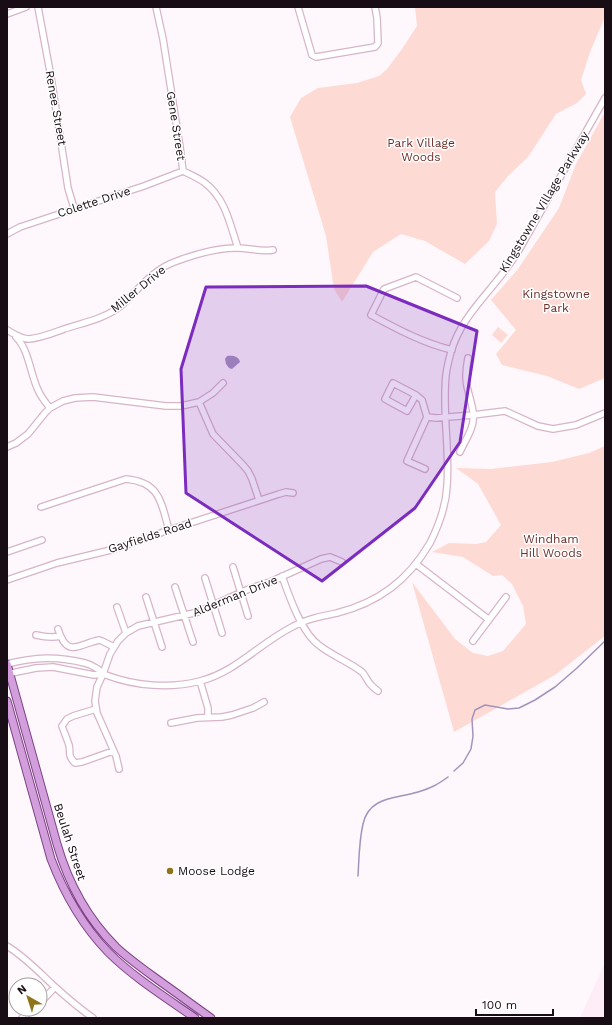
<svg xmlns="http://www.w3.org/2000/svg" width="612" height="1025" font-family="'Work Sans',sans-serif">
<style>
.built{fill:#feecf6}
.green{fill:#fedad5}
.water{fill:#a294bc}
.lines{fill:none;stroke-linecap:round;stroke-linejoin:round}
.stream{stroke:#a294bc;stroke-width:1.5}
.minor-casing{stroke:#d7b5c8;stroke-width:8}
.major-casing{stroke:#7e4286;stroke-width:9}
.minor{stroke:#fff;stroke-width:5.5}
.major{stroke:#d39edc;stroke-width:7}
.marked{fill:#7b2cbf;fill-opacity:0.2;stroke:#7b2cbf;stroke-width:3;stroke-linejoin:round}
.poi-dot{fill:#8f7419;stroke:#fff;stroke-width:1.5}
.labels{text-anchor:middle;stroke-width:3;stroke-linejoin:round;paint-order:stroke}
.street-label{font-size:12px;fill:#180d14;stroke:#fff}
.park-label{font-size:12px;fill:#6c2d29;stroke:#fff}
.poi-label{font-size:12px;fill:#180d14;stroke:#fff;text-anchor:start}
</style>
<rect width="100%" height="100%" fill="#fef7fb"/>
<!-- built -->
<path class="built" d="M 605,963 L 605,1018 L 580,1018 Z"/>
<!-- green -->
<path class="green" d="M 415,7 L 605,7 L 605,17 L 590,52 L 581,80 L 586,94 L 577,103 L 556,114 L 528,157 L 508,176 L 495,192 L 497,224 L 489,241 L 465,264 L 425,241 L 401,234 L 373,252 L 342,302 L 334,289 L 326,236 L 290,117 L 301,98 L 318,88 L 357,83 L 379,76 L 387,69 L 402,49 L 417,26 Z
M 605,112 L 605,378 L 579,389 L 547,376 L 502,365 L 496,354 L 516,330 L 491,300 L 518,269 L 559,208 L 576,164 Z
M 498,327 L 508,335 L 501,343 L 492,335 Z
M 605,446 L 605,636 L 555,675 L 454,732 L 412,582 L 455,639 L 473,653 L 488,656 L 503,651 L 526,624 L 523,606 L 512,584 L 502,575 L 493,576 L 463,557 L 432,552 L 449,543 L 476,544 L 486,542 L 501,525 L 478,484 L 456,468 L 491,469 L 552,462 L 589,453 Z"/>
<!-- water -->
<path class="water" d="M 227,356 C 232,355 239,356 240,362 L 232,369 L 229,368 L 226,364 L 225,359 Z"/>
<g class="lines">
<!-- stream -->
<path class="stream" d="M 454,771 L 463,763 L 471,749 L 473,736 L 472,719 L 475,710 L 485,705 L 508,709 L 519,708 L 535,700 L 555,687 L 577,668 L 605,641
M 358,876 C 359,859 359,841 363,824 C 369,796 396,799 418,792 C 431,788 437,785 448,777"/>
<defs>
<path id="minor" d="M 38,7 L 51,77 L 68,188 L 74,208
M 156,7 L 163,39 L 180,147 L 183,171
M 298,7 L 312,55 L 316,57 L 375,47 L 378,43 L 377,18 L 375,7
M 7,14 L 26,7
M 183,171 C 191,175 199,178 205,183 C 226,199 230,225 238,248
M 7,234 L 20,227 L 144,186 L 183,171
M 7,330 C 14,334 21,339 29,339 C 41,338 53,333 64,329 C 82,323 103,319 118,308 C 124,304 129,298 134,293 C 146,280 159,267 177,261 C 196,254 216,248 236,248 C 249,248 261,252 273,250
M 16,337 C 29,350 30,373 38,390 C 41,397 45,402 50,408
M 452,350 C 423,343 397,329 371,315 L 384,289 L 416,277 L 457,298
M 416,395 L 407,411 L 385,399 L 393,383 L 416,395 L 422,400 L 427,417
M 199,402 L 213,434 L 243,465 L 248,471 L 252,479 L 259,500
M 7,447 L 16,443 L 28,434 L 45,413 L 50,408 L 63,401 L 75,398 L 93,397 L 166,406 L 181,406 L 199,402 L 213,393 L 223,383
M 460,452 C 463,445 468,437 471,429 C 477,415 470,401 467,386 C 465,377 466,368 468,358
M 425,469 L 407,461 L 427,417 L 436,418 L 473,415 L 505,411 L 538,426 L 553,429 L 576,425 L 605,413
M 41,507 L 126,479 C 160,482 161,502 169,530
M 7,552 L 42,540
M 416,564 L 488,619
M 233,567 L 248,616
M 282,576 C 289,596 302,634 320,646 C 333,656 349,662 362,672 C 366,676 367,681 371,685 C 373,687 375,689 378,691
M 205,578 L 222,633
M 7,580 L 57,563 L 115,549 L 169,530 L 279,494 L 286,492 L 293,493
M 175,587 L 193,642
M 146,597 L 162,647
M 117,607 L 126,633
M 58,629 C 67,658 77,645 99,640 L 102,641 L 114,647
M 36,635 C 45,637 52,638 60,636
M 473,641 L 506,597
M 7,664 C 35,657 57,656 85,663 C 89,664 93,666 96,668 C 100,670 102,673 106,675 C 135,686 170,689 200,681 C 236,672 260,643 292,627 C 306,619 322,616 337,613 C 357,608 375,600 391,588 C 407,576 420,560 430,543 C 439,525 446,506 447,486 C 450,449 442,412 446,375 C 447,367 449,359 451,352 C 460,320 484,298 503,273 C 509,265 514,258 519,250 L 605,98
M 7,674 L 36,668 L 53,667 L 94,675 L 103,674
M 200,681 L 208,708 L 208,717
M 96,709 L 73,716 L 67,719 L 62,726 C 64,732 67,739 69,745 C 71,753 67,755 75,763 L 82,762 L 113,751
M 171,723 L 197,718 L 222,717 L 232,715 L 253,708 L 264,702
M 119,769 L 116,756 L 97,713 L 95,701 L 97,687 L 103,674 L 110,654 L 118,641 L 126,633 L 138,626 L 198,612 L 251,588 L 270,582 L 321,559 L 330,557 L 342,562
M 7,946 C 25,957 39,972 54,986 C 66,997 79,1008 93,1018
M 40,1003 L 55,987
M 22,1018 L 33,1009"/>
<path id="major" d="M 7,664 L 57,844 C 68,882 87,918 116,947 C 130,960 146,971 161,982 C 178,994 194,1006 211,1018
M 7,701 L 51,859 C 64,893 82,925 108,952 C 133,977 165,997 195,1018"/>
</defs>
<!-- minor casing -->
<use href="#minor" class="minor-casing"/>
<!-- major casing -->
<use href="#major" class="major-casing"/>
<!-- minor -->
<use href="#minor" class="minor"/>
<!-- major -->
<use href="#major" class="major"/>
</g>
<!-- marked area -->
<path class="marked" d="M 366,286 L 477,331 L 460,442 L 415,508 L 322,581 L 186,493 L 181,369 L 206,287 Z"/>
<!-- markers -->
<circle class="poi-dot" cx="170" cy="871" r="4"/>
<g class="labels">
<!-- street labels -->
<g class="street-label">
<text transform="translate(56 108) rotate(80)" y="4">Renee Street</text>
<text transform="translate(176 126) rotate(81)" y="4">Gene Street</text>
<text transform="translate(94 202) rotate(-18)" y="4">Colette Drive</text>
<text transform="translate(544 202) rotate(-59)" y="4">Kingstowne Village Parkway</text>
<text transform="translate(138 289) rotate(-39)" y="4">Miller Drive</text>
<text transform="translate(150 536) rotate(-18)" y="4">Gayfields Road</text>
<text transform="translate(235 596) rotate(-22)" y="4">Alderman Drive</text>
<text transform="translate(70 842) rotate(72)" y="4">Beulah Street</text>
</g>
<!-- park labels -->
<g class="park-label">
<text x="421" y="147">Park Village<tspan x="421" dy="14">Woods</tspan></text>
<text x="556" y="298">Kingstowne<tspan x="556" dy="14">Park</tspan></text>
<text x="551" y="543">Windham<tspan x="551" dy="14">Hill Woods</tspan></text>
</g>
<!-- poi labels -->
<g class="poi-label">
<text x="178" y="875">Moose Lodge</text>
</g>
</g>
<!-- border -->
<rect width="612" height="1025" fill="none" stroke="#180d14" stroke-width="16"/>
<!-- north arrow -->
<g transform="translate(28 997) rotate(321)"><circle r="19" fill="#ffffff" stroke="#a39ea1"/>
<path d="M0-3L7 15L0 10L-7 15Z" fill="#8f7419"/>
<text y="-6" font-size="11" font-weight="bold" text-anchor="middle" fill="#180d14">N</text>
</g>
<!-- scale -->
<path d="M476 1009v6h77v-6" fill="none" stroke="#180d14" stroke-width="2"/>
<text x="482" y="1009" font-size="12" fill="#180d14" stroke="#ffffff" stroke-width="3" paint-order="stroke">100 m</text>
</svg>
